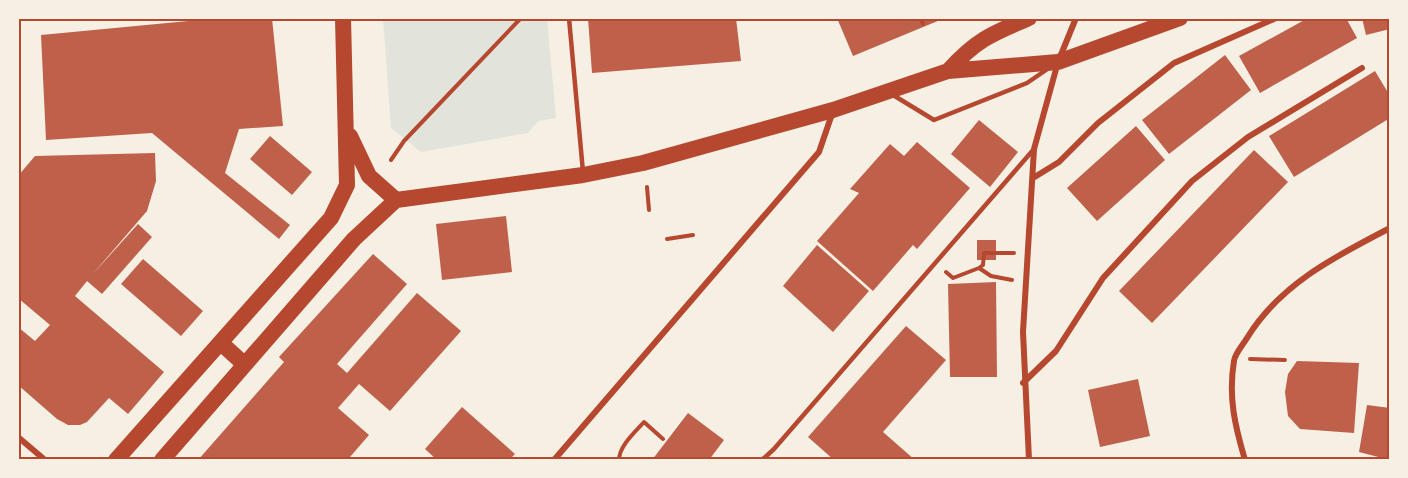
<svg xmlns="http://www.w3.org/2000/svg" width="1408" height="478" font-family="Commissioner,sans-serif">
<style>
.green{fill:#e2e4dc}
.building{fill:#bf614a}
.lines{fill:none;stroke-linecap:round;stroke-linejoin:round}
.path{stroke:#b5482f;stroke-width:4}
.service{stroke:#b5482f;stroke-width:4.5}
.minor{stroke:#b5482f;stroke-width:6}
.trunk{stroke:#b5482f;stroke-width:16}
.neatline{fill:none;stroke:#b5482f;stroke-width:2}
</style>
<rect width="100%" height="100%" fill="#f6efe4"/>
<!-- green -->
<path class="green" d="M 383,18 L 547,18 L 556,118 L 538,121 L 528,133 L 421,152 L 391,128 Z"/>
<!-- building -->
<path class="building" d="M 220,18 L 272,18 L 283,126 L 239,129 L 225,173 L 290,225 L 279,239 L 152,133 L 46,140 L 41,35 Z
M 588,18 L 736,18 L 741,61 L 592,73 Z
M 837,18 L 945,18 L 853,56 Z
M 1308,18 L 1346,18 L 1357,38 L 1260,93 L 1239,56 Z
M 1362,18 L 1390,18 L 1390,29 L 1366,35 Z
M 1225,55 L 1251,90 L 1169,154 L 1142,120 Z
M 1375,71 L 1390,96 L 1390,118 L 1294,177 L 1269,136 Z
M 979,120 L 1018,152 L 990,187 L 951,154 Z
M 1136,126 L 1165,160 L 1097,221 L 1067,188 Z
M 270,136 L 312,172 L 292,195 L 250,159 Z
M 917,142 L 970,188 L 917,249 L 913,245 L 873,291 L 817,241 L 859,193 L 850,189 L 890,144 L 904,156 Z
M 1254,150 L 1288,182 L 1152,323 L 1119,291 Z
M 155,153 L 156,181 L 147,211 L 92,275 L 138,224 L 152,237 L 102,294 L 87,281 L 75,296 L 164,372 L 128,414 L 109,398 L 87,422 L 80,425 L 68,425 L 57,419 L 18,385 L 18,327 L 35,341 L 50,325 L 18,298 L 18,176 L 35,156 Z
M 506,216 L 512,272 L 442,280 L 436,224 Z
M 977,240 L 996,240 L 996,260 L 977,260 Z
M 817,245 L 869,291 L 833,332 L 783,286 Z
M 373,254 L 407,284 L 337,364 L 347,373 L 417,293 L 461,331 L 390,411 L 359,384 L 338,408 L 369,435 L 350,457 L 354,460 L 198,460 L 284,362 L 279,357 Z
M 143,259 L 203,311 L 181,336 L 121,284 Z
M 996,282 L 997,377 L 950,377 L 948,284 Z
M 906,326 L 946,360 L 883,432 L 915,460 L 834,460 L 808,437 Z
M 1297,361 L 1359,363 L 1354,433 L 1300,429 L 1288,416 L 1285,392 L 1288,374 Z
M 1138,379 L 1150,436 L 1100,447 L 1088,390 Z
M 1367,405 L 1390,408 L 1390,460 L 1359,452 Z
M 462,407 L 515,454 L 509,460 L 437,460 L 425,449 Z
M 688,413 L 724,440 L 709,460 L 652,460 Z"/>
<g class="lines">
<!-- path -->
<path class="path" d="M 921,19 L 923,24
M 391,160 L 404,141 L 521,18
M 647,187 L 649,210
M 667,239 L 693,235
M 979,268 L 983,265 L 984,253 L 1014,253
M 946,272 L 953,278 L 979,268 L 991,276 L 1012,280
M 1250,359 L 1285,360
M 619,460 C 619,446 635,432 644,422 L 663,439"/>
<!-- service -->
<path class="service" d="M 569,18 L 583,172
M 893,95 L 934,120 L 1027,83 L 1049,68
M 762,460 L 774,449 L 1034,149"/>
<!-- minor -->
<path class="minor" d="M 1033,178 L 1059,162 L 1098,123 L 1174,63 L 1276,18
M 1023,383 L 1056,351 L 1103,278 L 1192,181 L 1248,137 L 1362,68
M 18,437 L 45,460
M 554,460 L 819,152 L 832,114
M 1029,460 L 1023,332 L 1034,149 L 1058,62 L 1076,18
M 1245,460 C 1235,426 1228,397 1234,361 C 1235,353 1243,345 1247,338 C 1280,284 1336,256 1390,228"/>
<!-- trunk -->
<path class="trunk" d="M 948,71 C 976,40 991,34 1029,18
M 350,136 L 369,176 L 396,200
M 221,343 L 244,364
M 116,460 L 331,218 L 347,185 L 343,18
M 162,460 L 354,239 L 396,200 L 583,175 L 643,163 L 833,110 L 948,71 L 1058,62 L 1180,18"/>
</g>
<!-- border -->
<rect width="1408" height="478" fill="none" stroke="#f6efe4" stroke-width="39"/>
<rect x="20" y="20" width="1368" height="438" class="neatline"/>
</svg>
